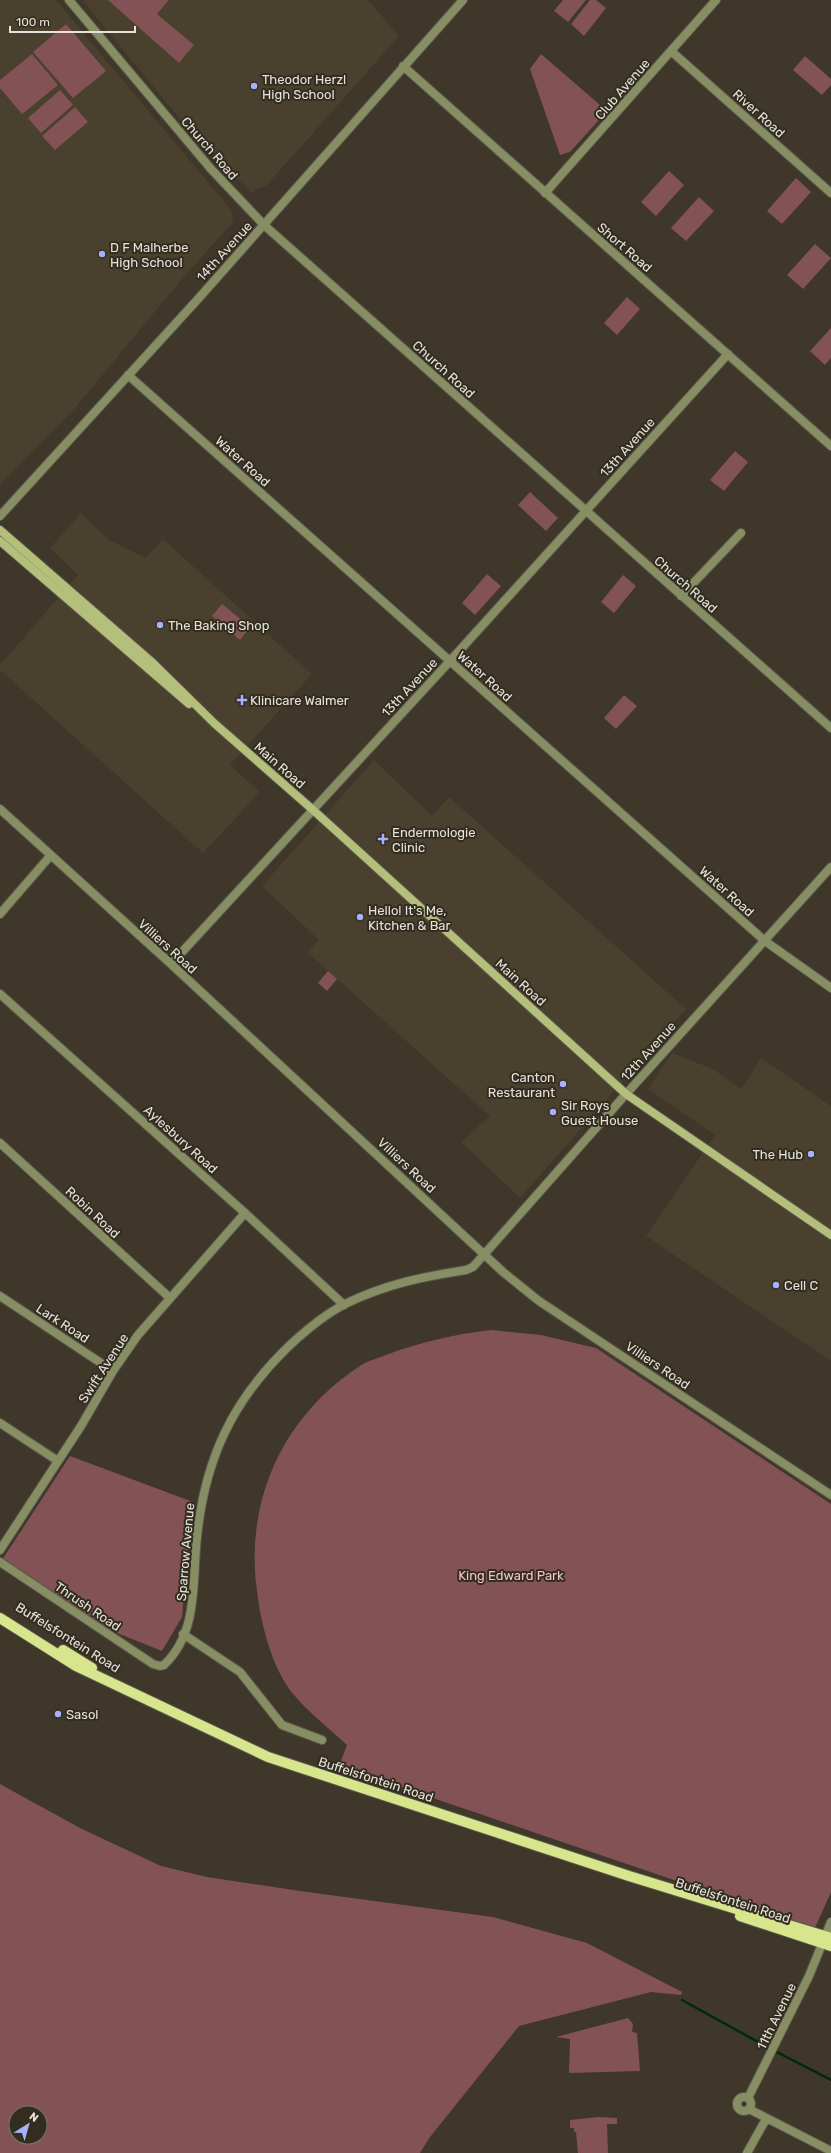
<svg xmlns="http://www.w3.org/2000/svg" width="831" height="2153" font-family="Rubik,sans-serif">
<style>
.built{fill:#4a402e}
.green{fill:#835255;fill-rule:evenodd}
.lines{fill:none;stroke-linecap:round;stroke-linejoin:round}
.stream{stroke:#002a0b;stroke-width:2.5}
.minor-casing{stroke:#5c564a;stroke-width:10}
.secondary-casing{stroke:#5c564a;stroke-width:10}
.primary-casing{stroke:#5c564a;stroke-width:12}
.minor{stroke:#878e64;stroke-width:8}
.secondary{stroke:#b4bf7b;stroke-width:8}
.primary{stroke:#d7e58c;stroke-width:10}
.poi-dot{fill:#a5b1fc;stroke:#332d20;stroke-width:1.5}
.labels{text-anchor:middle;stroke-width:4;stroke-linejoin:round;paint-order:stroke}
.poi-label{font-size:13px;fill:#e6e2da;stroke:#332d20;text-anchor:start}
.street-label{font-size:13px;fill:#e6e2da;stroke:#332d20}
.park-label{font-size:13px;fill:#f7c1c3;stroke:#332d20}
</style>
<rect width="100%" height="100%" fill="#3e372a"/>
<!-- built -->
<path class="built" d="M 0,0 L 56,0 L 232,211 L 233,222 L 177,285 L 75,408 L 0,485 Z
M 82,0 L 368,0 L 399,36 L 266,186 L 256,189 L 255,192 L 251,192 L 195,137 Z
M 81,513 L 109,540 L 146,558 L 163,539 L 312,674 L 230,765 L 260,792 L 203,853 L 0,670 L 0,665 L 78,575 L 50,548 Z
M 374,760 L 432,816 L 449,797 L 686,1009 L 520,1198 L 461,1142 L 490,1116 L 307,952 L 319,940 L 262,886 Z
M 672,1053 L 713,1069 L 741,1089 L 761,1058 L 831,1106 L 831,1361 L 646,1236 L 715,1135 L 648,1089 Z"/>
<!-- green -->
<path class="green" d="M 108,0 L 169,0 L 157,14 L 194,45 L 179,63 Z
M 563,0 L 586,0 L 568,22 L 554,11 Z
M 590,0 L 596,0 L 606,8 L 584,36 L 571,24 Z
M 66,24 L 106,71 L 73,98 L 33,52 Z
M 32,54 L 58,85 L 22,114 L 0,88 L 0,80 Z
M 541,54 L 607,111 L 570,152 L 560,155 L 530,69 Z
M 805,56 L 831,79 L 831,85 L 822,95 L 793,70 Z
M 60,90 L 73,105 L 41,133 L 28,118 Z
M 75,107 L 88,122 L 55,150 L 42,136 Z
M 669,171 L 684,185 L 656,216 L 641,202 Z
M 796,178 L 811,192 L 782,224 L 767,211 Z
M 699,197 L 714,211 L 686,241 L 671,228 Z
M 815,244 L 831,258 L 803,289 L 787,275 Z
M 627,297 L 640,309 L 617,335 L 604,323 Z
M 831,328 L 831,358 L 825,365 L 810,351 Z
M 735,451 L 748,462 L 724,491 L 710,480 Z
M 530,492 L 558,518 L 546,531 L 518,505 Z
M 487,574 L 501,586 L 475,615 L 462,603 Z
M 623,575 L 636,586 L 614,613 L 601,602 Z
M 222,604 L 250,627 L 240,640 L 212,616 Z
M 624,695 L 637,706 L 616,729 L 604,718 Z
M 328,971 L 337,979 L 327,991 L 318,983 Z
M 491,1330 L 541,1335 L 596,1348 L 831,1504 L 831,1892 L 815,1928 L 339,1766 L 347,1745 C 330,1729 309,1713 294,1695 C 272,1669 261,1625 257,1591 C 244,1499 285,1413 363,1364 C 370,1360 379,1358 386,1355 C 420,1342 456,1334 491,1330 Z
M 70,1456 L 193,1502 L 182,1617 L 162,1651 L 112,1631 L 2,1560 Z
M 0,1784 L 80,1828 L 161,1866 L 207,1877 L 300,1891 L 493,1917 L 587,1943 L 682,1992 L 681,1995 L 651,1992 L 519,2026 L 430,2137 L 420,2153 L 0,2153 ZM 16,2113 L 40,2113 L 40,2137 L 16,2137 Z
M 628,2018 L 633,2024 L 632,2032 L 637,2033 L 640,2071 L 569,2073 L 570,2039 L 556,2037 Z
M 598,2117 L 617,2118 L 617,2124 L 607,2124 L 608,2153 L 578,2153 L 576,2132 L 574,2132 L 574,2128 L 570,2128 L 570,2120 Z"/>
<g class="lines">
<!-- stream -->
<path class="stream" d="M 682,2000 L 769,2048 L 831,2080"/>
<defs>
<path id="minor" d="M 69,0 L 211,169 L 264,225 L 831,728
M 671,51 L 831,193
M 403,66 L 831,446
M 545,193 L 716,0
M 128,375 L 765,941 L 831,988
M 0,516 L 198,299 L 463,0
M 681,596 L 741,533
M 0,809 L 171,964 L 503,1272 L 539,1301 L 831,1495
M 0,914 L 51,855
M 171,964 L 450,661 L 728,354
M 0,994 L 245,1213 L 344,1305
M 0,1143 L 170,1298
M 0,1296 L 113,1371
M 0,1423 L 58,1461
M 0,1550 L 81,1426 L 113,1371 L 138,1335 L 245,1213
M 0,1562 L 153,1664 L 160,1666 L 164,1665 C 199,1632 192,1581 197,1537 C 205,1459 232,1401 289,1346 C 306,1330 324,1315 345,1304 C 386,1284 422,1277 466,1270 L 473,1267 L 626,1094 L 831,867
M 183,1634 L 240,1672 L 282,1725 L 322,1740
M737 2104a7 7 0 1 1 14 0a7 7 0 1 1-14 0Z
M 748,2098 L 809,1976 L 831,1922
M 749,2109 L 831,2151
M 747,2153 L 766,2119"/>
<path id="secondary" d="M 0,530 L 153,663 L 214,723 L 312,809 L 626,1094 L 831,1235
M 0,541 L 189,704"/>
<path id="primary" d="M 0,1618 L 76,1666 L 268,1757 L 629,1876 L 831,1938
M 63,1650 L 92,1668
M 740,1916 L 831,1946"/>
</defs>
<!-- minor casing -->
<use href="#minor" class="minor-casing"/>
<!-- secondary casing -->
<use href="#secondary" class="secondary-casing"/>
<!-- primary casing -->
<use href="#primary" class="primary-casing"/>
<!-- minor -->
<use href="#minor" class="minor"/>
<!-- secondary -->
<use href="#secondary" class="secondary"/>
<!-- primary -->
<use href="#primary" class="primary"/>
</g>
<!-- markers -->
<g class="poi-dot">
<circle cx="254" cy="86" r="4"/>
<circle cx="102" cy="254" r="4"/>
<circle cx="160" cy="625" r="4"/>
<path d="M240 694h4v4h4v4h-4v4h-4v-4h-4v-4h4z"/>
<path d="M381 833h4v4h4v4h-4v4h-4v-4h-4v-4h4z"/>
<circle cx="360" cy="917" r="4"/>
<circle cx="563" cy="1084" r="4"/>
<circle cx="553" cy="1112" r="4"/>
<circle cx="811" cy="1154" r="4"/>
<circle cx="776" cy="1285" r="4"/>
<circle cx="58" cy="1714" r="4"/>
</g>
<g class="labels">
<!-- poi labels -->
<g class="poi-label">
<text x="262" y="84">Theodor Herzl<tspan x="262" dy="15">High School</tspan></text>
<text x="110" y="252">D F Malherbe<tspan x="110" dy="15">High School</tspan></text>
<text x="168" y="630">The Baking Shop</text>
<text x="250" y="705">Klinicare Walmer</text>
<text x="392" y="837">Endermologie<tspan x="392" dy="15">Clinic</tspan></text>
<text x="368" y="915">Hello! It's Me,<tspan x="368" dy="15">Kitchen &amp; Bar</tspan></text>
<text x="555" y="1082" text-anchor="end">Canton<tspan x="555" dy="15">Restaurant</tspan></text>
<text x="561" y="1110">Sir Roys<tspan x="561" dy="15">Guest House</tspan></text>
<text x="803" y="1159" text-anchor="end">The Hub</text>
<text x="784" y="1290">Cell C</text>
<text x="66" y="1719">Sasol</text>
</g>
<!-- street labels -->
<g class="street-label">
<text transform="translate(622 89) rotate(-49)" y="5">Club Avenue</text>
<text transform="translate(759 113) rotate(42)" y="5">River Road</text>
<text transform="translate(210 148) rotate(49)" y="5">Church Road</text>
<text transform="translate(625 247) rotate(41)" y="5">Short Road</text>
<text transform="translate(224 251) rotate(-48)" y="5">14th Avenue</text>
<text transform="translate(444 369) rotate(42)" y="5">Church Road</text>
<text transform="translate(627 447) rotate(-48)" y="5">13th Avenue</text>
<text transform="translate(243 461) rotate(42)" y="5">Water Road</text>
<text transform="translate(686 584) rotate(41)" y="5">Church Road</text>
<text transform="translate(485 676) rotate(42)" y="5">Water Road</text>
<text transform="translate(409 687) rotate(-47)" y="5">13th Avenue</text>
<text transform="translate(280 765) rotate(41)" y="5">Main Road</text>
<text transform="translate(727 891) rotate(42)" y="5">Water Road</text>
<text transform="translate(168 946) rotate(42)" y="5">Villiers Road</text>
<text transform="translate(521 982) rotate(42)" y="5">Main Road</text>
<text transform="translate(648 1051) rotate(-48)" y="5">12th Avenue</text>
<text transform="translate(181 1139) rotate(42)" y="5">Aylesbury Road</text>
<text transform="translate(407 1165) rotate(43)" y="5">Villiers Road</text>
<text transform="translate(93 1212) rotate(43)" y="5">Robin Road</text>
<text transform="translate(63 1323) rotate(33)" y="5">Lark Road</text>
<text transform="translate(658 1365) rotate(34)" y="5">Villiers Road</text>
<text transform="translate(103 1368) rotate(-57)" y="5">Swift Avenue</text>
<text transform="translate(185 1552) rotate(-85)" y="5">Sparrow Avenue</text>
<text transform="translate(88 1606) rotate(34)" y="5">Thrush Road</text>
<text transform="translate(68 1637) rotate(32)" y="5">Buffelsfontein Road</text>
<text transform="translate(376 1779) rotate(18)" y="5">Buffelsfontein Road</text>
<text transform="translate(733 1900) rotate(18)" y="5">Buffelsfontein Road</text>
<text transform="translate(776 2016) rotate(-64)" y="5">11th Avenue</text>
</g>
<!-- park labels -->
<g class="park-label">
<text x="511" y="1580">King Edward Park</text>
</g>
</g>
<!-- north arrow -->
<g transform="translate(28 2125) rotate(37)"><circle r="19" fill="#332d20" stroke="#7b756a"/>
<path d="M0-3L7 15L0 10L-7 15Z" fill="#a5b1fc"/>
<text y="-6" font-size="11" font-weight="bold" text-anchor="middle" fill="#e6e2da">N</text>
</g>
<!-- scale -->
<path d="M10 26v6h125v-6" fill="none" stroke="#e6e2da" stroke-width="2"/>
<text x="16" y="26" font-size="12" fill="#e6e2da" stroke="#332d20" stroke-width="3" paint-order="stroke">100 m</text>
</svg>
